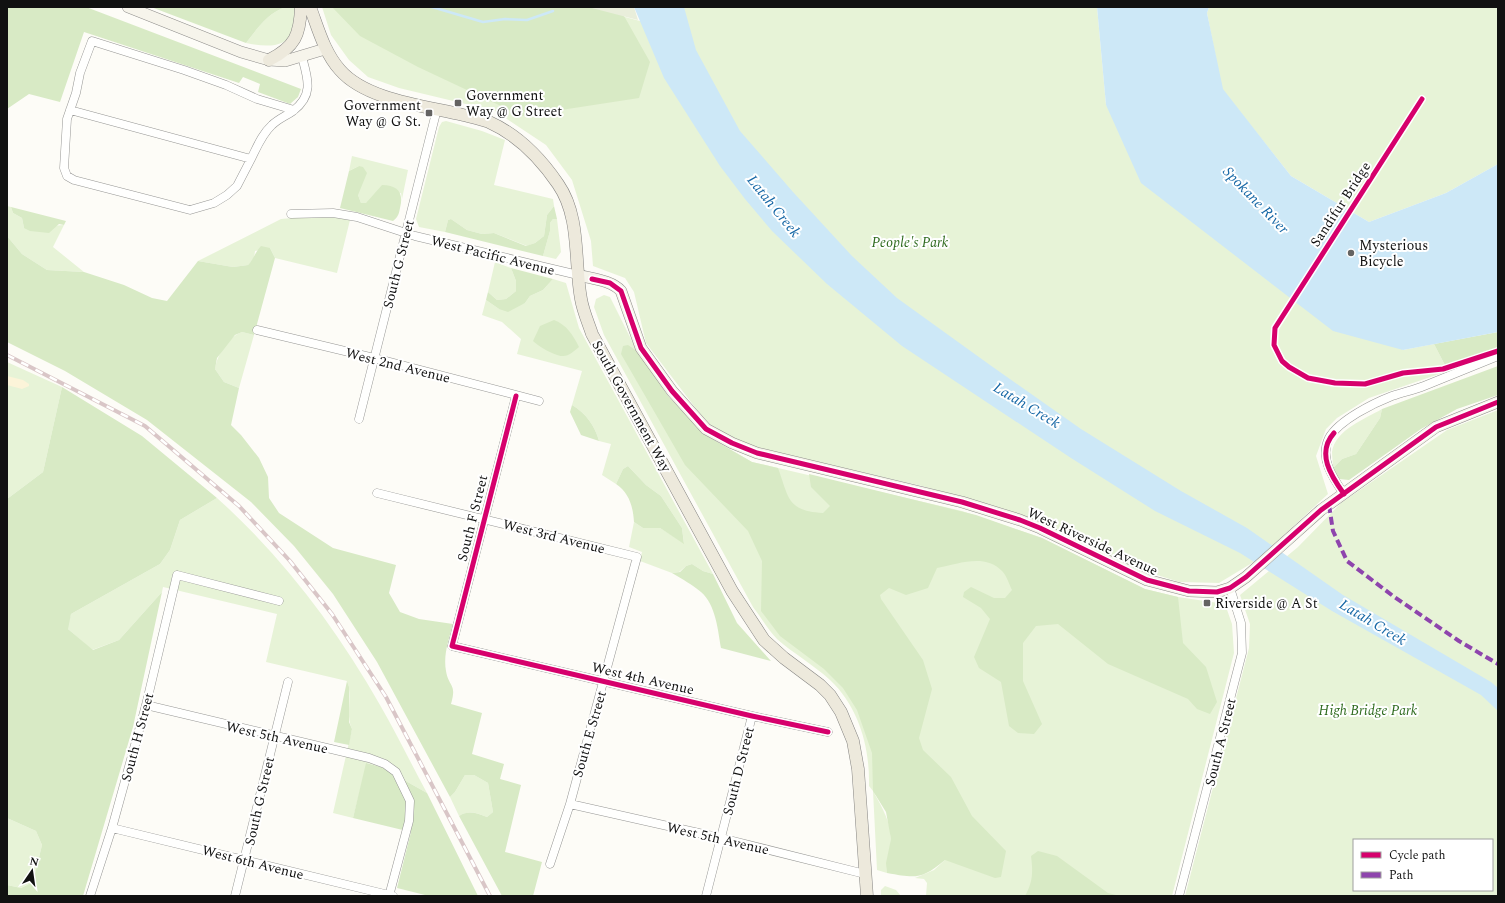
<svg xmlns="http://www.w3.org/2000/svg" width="1505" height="903" font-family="Spectral,serif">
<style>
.green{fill:#e7f3d7;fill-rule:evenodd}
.forest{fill:#d8eac5}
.sand{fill:#fcf4d9}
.cemetery{fill:#e9eedb}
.water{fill:#cde8f7}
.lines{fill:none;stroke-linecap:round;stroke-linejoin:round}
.stream{stroke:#cde8f7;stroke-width:2.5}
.street-casing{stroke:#979795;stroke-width:9}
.secondary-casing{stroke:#8e8d8b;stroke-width:12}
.primary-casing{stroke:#858482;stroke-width:13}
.street{stroke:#fffffe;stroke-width:8}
.secondary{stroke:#f6f4eb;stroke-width:11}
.primary{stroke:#ede9dc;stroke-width:12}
.rail-casing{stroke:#d9c6c7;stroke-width:4}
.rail{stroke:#fff;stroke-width:2.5;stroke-dasharray:8;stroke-linecap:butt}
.quiet{stroke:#8e44ad;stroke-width:4;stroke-dasharray:8 4;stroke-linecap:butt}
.cycleway-casing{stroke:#fff;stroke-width:8}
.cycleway{stroke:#d6006c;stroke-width:5}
.poi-dot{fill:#646362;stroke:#fff;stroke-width:1.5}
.labels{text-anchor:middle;stroke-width:4;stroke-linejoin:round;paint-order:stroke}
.poi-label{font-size:14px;fill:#111;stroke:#fff;text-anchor:start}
.street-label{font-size:14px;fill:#111;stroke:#fff}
.park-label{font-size:14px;font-style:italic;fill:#2f6b1f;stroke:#fff}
.water-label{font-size:15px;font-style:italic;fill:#1768a6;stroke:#fff}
</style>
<rect width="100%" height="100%" fill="#fdfcf7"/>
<!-- green -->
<path class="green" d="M 286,7 L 296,7 C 295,14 296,25 293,32 C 284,50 262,46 246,43 C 258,28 267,13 286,7 Z
M 322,7 L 588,7 L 666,28 L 657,7 L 1097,7 L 1106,105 L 1403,350 L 1434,344 L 1448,371 L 1369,398 L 1337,418 L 1326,429 L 1316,456 L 1328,494 L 1257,560 L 1219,583 L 1179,582 L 1126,565 L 1043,522 L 922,486 L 755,448 L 710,427 L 646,343 L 634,292 L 625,278 L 593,266 L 591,241 L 572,180 L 546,145 L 495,111 L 399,88 L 368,77 L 349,60 L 331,35 Z
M 1209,7 L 1498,7 L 1498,164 L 1446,193 L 1369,222 L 1291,176 L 1222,89 L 1207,13 Z
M 446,121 L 482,131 L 505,140 L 494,185 L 553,199 L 554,206 L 547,215 L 544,236 L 535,243 L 527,246 L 494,233 L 482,234 L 467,230 L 451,219 L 448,220 L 445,232 L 419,227 L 416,219 L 439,127 L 442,122 Z
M 352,156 L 408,170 L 402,199 L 401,193 L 366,203 L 361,203 L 358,195 L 359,166 L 349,171 Z
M 7,206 L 11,207 L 13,213 L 22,218 L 24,228 L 64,225 L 53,247 L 84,272 L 47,270 L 22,254 L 7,236 Z
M 324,215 L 350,220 L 337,273 L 275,258 L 270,248 L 255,251 L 254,258 L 248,265 L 233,267 L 198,261 L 281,219 Z
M 553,219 L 557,219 L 561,252 L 556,259 L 543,256 L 550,231 L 550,223 Z
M 495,262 L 511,268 L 516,281 L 516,291 L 506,299 L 497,300 L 488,292 Z
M 553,279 L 566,283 L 579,328 L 713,574 L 703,571 L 692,564 L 686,566 L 679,572 L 672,573 L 640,561 L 642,552 L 629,547 L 634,522 L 643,528 L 660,528 L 684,543 L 682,528 L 661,496 L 646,485 L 628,466 L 623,469 L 616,484 L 602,475 L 611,444 L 599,441 C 595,426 586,413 572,405 L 582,371 L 517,354 L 521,339 L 502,322 L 482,315 L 486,300 L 499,309 L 525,303 L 530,296 L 543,290 Z
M 604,295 L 610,297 L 637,351 L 668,396 L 705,435 L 752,462 L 962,511 L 1042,538 L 1145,589 L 1178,597 L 1225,604 L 1232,624 L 1234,653 L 1172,896 L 926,896 L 927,883 L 924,879 L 915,878 L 934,870 L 945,860 L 874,793 C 882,807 891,823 891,839 C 891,851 886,861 887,873 L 877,870 L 873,791 L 869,786 C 870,748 859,707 830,680 C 814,665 794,654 777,639 C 768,630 761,617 753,607 L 604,335 L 594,307 L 596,299 Z
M 242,332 L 254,335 L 239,388 L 224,382 L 215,369 C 217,355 228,337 242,332 Z
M 7,362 L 62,387 L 43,472 L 7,499 Z
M 1382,409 L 1380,418 L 1356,454 L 1342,459 L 1333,468 C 1333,463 1332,457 1332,452 C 1335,430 1365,419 1382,409 Z
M 1498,410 L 1498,896 L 1185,896 L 1249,648 L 1250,624 L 1240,595 L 1298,547 L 1341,503 L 1447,430 ZM 1354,840 L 1492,840 L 1492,890 L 1354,890 Z
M 217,498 C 282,556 337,629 380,705 C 397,734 411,764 427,793 L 381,767 L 367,763 L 353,818 L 333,813 L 352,729 C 345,714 353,697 347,681 L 266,662 L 277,614 L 163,587 L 162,592 L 119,640 L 92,650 L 67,628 L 71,614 L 160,564 L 170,550 L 180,520 Z
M 465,775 L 474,775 L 488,783 L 493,812 L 487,817 C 476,813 470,810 459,816 L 450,797 L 455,792 Z
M 7,818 L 36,831 L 42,845 L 33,882 L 21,888 L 7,885 Z
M 885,886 L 896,890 L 901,896 L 881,896 L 881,890 Z"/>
<!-- forest -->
<path class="forest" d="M 7,7 L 86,7 L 301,89 L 298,97 L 290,104 L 258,92 L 260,84 L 243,77 L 239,83 L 84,32 L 60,102 L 29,94 L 7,109 Z
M 151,7 L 286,7 C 267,13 258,28 246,43 Z
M 332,7 L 619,7 L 650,62 L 639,98 L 522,116 L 418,67 L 360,36 Z
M 359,166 L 363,167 L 367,173 L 358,195 L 361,203 L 366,203 L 382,185 C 398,185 404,193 400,208 C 399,214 398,217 393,221 L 340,208 L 349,171 Z
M 554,206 L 557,219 L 553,219 L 550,223 L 550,231 L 543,256 L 445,232 L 448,220 L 451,219 L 467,230 L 482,234 L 494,233 L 526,246 L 535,243 L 544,236 L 547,215 Z
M 11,207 L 66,221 L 64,225 L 59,224 L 49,233 L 30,231 L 24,228 L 22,218 L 13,213 Z
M 7,236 L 22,254 L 47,270 L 84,272 L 124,285 L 152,298 L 167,301 L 198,261 L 233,267 L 248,265 C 254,259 255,252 261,246 L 270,248 L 275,258 L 254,335 L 242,332 L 235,335 L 217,358 L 215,369 L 224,382 L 239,388 L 231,425 L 241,435 L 259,458 L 268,477 L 269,498 L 279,513 L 333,548 L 396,565 L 389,593 L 400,612 L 419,619 L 453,624 C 449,639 443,655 446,671 C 449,688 457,683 451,704 L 482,713 L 472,754 L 504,764 L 500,779 L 521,785 L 505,852 L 542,862 L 533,896 L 502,896 L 459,816 C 469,810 476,813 487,817 L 493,812 L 488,783 L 474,775 L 465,775 L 455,792 L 450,797 L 377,662 L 333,594 L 294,546 L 251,502 L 147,420 L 65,371 L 7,342 Z
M 511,268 L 553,279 L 543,290 L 530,296 L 525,303 L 508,312 L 499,309 L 486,300 L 488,292 L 497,300 L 506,299 L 516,291 L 516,281 Z
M 554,320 C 567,325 573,335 579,347 C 574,351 568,357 562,356 C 555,356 538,346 533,341 L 540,326 Z
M 1498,332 L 1498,354 L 1448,371 L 1434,344 Z
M 628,345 L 637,351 L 668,396 L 705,435 L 752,462 L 778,468 C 789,498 787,511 823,513 L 830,506 L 811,487 L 809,474 L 976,515 L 1042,538 L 1145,589 L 1178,597 L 1183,643 L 1206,667 L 1217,702 L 1210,714 L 1197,709 L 1188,699 L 1108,664 L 1058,624 L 1036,626 L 1023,643 L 1023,681 L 1042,724 L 1034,734 L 1018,733 L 1009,726 L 1001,682 L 979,668 L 974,657 L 990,619 L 981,608 L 963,597 L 964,592 L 971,587 L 994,598 L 1005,598 L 1012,590 C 1009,584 1007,576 1002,571 C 985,553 958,564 937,568 L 928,588 L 906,595 L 889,588 L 880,595 L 881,599 L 923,660 L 932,689 L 919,738 L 923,750 L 951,777 L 972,816 L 1006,851 L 1001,877 L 995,878 L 945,860 C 921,880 916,878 887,873 L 886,863 L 891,839 L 886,812 L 873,791 L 872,753 L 857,710 L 843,688 L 824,669 L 780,636 L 761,611 L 762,561 L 748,531 L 685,465 L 621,354 L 623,346 Z
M 1498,366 L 1498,395 L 1457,409 L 1421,429 L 1349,480 L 1339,479 L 1333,468 L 1342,459 L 1356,454 L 1380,418 L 1382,409 Z
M 62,387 L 142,436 L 217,498 L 180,520 L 170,550 L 160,564 L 71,614 L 68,629 L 93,650 L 119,640 L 162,592 L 133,727 L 83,896 L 7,896 L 7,885 L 21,888 L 33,882 L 42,845 L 36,831 L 7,818 L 7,499 L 43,472 Z
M 572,405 C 586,413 595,426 599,441 L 581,435 L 570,412 Z
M 628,466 L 646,485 L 661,496 L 682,528 L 684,544 L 660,528 L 643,528 L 634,522 C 633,506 629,493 616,484 L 623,469 Z
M 692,564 L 703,571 L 713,574 L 737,623 L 771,661 L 721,648 C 718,631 716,605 701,592 C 693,585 682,579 672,573 L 680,572 L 686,566 Z
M 347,681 L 349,687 L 349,722 L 352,729 L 349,745 L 334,742 Z
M 366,763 L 381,767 L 427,793 L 478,896 L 429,896 L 397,888 L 411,832 L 353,818 Z
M 1038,851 L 1057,856 L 1108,893 L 1120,896 L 1025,896 C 1033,882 1033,872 1031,856 Z"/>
<!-- sand -->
<path class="sand" d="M 7,376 L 23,380 L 29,384 L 29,386 L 22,389 L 7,385 Z"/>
<!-- cemetery -->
<path class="cemetery" d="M 588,7 L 634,7 L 638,20 Z"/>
<!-- water -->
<path class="water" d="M 634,7 L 684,7 L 696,50 L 740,131 L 793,192 L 852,256 L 897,298 L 990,365 L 1081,429 L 1181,491 L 1247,528 L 1343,595 L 1491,682 L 1498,688 L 1498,711 L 1481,695 L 1332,611 L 1240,553 L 1155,511 L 1071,458 L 902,346 L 827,284 L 772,231 L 745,199 L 720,166 L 664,78 Z
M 1097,7 L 1209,7 L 1207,13 L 1223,89 L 1291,176 L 1369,222 L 1446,193 L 1498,164 L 1498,332 L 1403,350 L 1333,331 L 1141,183 L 1106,105 Z"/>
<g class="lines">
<!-- stream -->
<path class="stream" d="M 432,7 L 483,22 L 505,19 L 527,20 L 553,11"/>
<defs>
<path id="street" d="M 70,110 L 251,159 C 257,147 262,134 272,125 C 278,119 286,116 293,111 C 314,95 308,79 302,57
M 251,159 L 237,186 L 227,195 L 214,203 L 190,210 L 74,180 L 67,176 L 64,168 L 67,119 L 76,93 L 80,73 L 92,41 L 184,70 L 226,85 L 257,99 L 294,110
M 291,214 L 333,213 L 357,217 L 415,236 L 578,275
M 257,330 L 374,358 L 539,401
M 516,396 L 452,646 L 752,716 L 828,732
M 359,419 L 437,109
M 377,493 L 637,557 L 570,804 L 550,864
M 1344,494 C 1333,478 1319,458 1329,438 C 1339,420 1374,403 1392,396 C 1403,392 1414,390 1424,386 C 1449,376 1473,366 1498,356
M 146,705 L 369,758 L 385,764 L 396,772 L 410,801 L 409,821 L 389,896
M 570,804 L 721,838 L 865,874
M 112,828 L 393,896
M 90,896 L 112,828 L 146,705 L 177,575 L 279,601
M 235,896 L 288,682
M 706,896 L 752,716
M 1179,896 L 1242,653 L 1241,623 L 1230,588"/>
<path id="secondary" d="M 128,7 L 241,52 L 269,60 L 285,61 L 325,49
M 578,275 C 592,279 611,280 621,291 L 641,348 L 672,391 L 706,429 L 732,443 L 757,453 L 962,502 L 1020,520 L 1040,528 L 1147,580 L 1189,591 L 1217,592 L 1230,588 L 1246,577 L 1321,510 L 1436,427 L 1498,402"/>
<path id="primary" d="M 310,7 C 318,28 324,52 340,70 C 366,100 425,106 463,115 C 471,117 481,119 489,122 C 518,135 541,159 558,184 C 581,217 574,262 581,299 C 583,311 588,322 592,334 L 732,591 L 764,640 L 784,658 L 820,685 L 830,695 L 841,712 L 853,741 L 858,769 L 867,896
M 269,60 C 295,47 300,35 301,7"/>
</defs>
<!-- street casing -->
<use href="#street" class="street-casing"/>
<!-- secondary casing -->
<use href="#secondary" class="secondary-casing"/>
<!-- primary casing -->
<use href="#primary" class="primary-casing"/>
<!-- street -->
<use href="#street" class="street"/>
<!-- secondary -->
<use href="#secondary" class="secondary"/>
<!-- primary -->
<use href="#primary" class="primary"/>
<defs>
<path id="rail" d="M 7,355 L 145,426 L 239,506 L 290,561 L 332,614 L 386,697 L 490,896"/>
</defs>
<!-- rail casing -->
<use href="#rail" class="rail-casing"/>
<!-- rail -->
<use href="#rail" class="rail"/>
<!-- quiet -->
<path class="quiet" d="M 1329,505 L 1333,531 L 1347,561 L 1393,596 L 1459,641 L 1498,664"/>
<defs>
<path id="cycleway" d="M 1422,99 L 1275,328 L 1274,345 L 1282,361 L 1289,367 L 1308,378 L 1335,383 L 1365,384 L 1403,373 L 1443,369 L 1498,351
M 592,279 L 610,283 L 621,291 L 641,348 L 672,391 L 706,429 L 732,443 L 757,453 L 962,502 L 1020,520 L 1040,528 L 1147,580 L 1189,591 L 1217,592 L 1230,588 L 1246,577 L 1321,510 L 1436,427 L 1498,402
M 516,396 L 452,646 L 752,716 L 828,732
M 1334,433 C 1316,453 1331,476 1344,494"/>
</defs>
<!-- cycleway casing -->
<use href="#cycleway" class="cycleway-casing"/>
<!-- cycleway -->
<use href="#cycleway" class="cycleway"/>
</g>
<!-- markers -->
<g class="poi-dot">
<rect x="454" y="99" width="8" height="8" rx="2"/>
<rect x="425" y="109" width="8" height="8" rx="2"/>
<circle cx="1351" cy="253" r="4"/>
<rect x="1203" y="599" width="8" height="8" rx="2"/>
</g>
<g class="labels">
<!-- poi labels -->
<g class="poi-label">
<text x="466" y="100">Government<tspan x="466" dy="16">Way @ G Street</tspan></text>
<text x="421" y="110" text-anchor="end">Government<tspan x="421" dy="16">Way @ G St.</tspan></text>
<text x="1359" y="250">Mysterious<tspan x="1359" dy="16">Bicycle</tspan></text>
<text x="1215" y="608">Riverside @ A St</text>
</g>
<!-- street labels -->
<g class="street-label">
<text transform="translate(1340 204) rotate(-57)" y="5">Sandifur Bridge</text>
<text transform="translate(493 255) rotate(14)" y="5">West Pacific Avenue</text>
<text transform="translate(398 264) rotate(-76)" y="5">South G Street</text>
<text transform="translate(398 365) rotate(14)" y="5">West 2nd Avenue</text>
<text transform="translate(632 406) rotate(61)" y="5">South Government Way</text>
<text transform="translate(472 518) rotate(-76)" y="5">South F Street</text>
<text transform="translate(554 536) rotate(14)" y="5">West 3rd Avenue</text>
<text transform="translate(1093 541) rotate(25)" y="5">West Riverside Avenue</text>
<text transform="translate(643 678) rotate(13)" y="5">West 4th Avenue</text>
<text transform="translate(589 734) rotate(-74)" y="5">South E Street</text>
<text transform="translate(137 737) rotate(-75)" y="5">South H Street</text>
<text transform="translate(277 737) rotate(13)" y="5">West 5th Avenue</text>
<text transform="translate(1220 742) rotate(-76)" y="5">South A Street</text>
<text transform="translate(738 771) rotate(-76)" y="5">South D Street</text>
<text transform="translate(259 801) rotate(-77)" y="5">South G Street</text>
<text transform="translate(718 838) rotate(13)" y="5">West 5th Avenue</text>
<text transform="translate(253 862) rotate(14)" y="5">West 6th Avenue</text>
</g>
<!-- park labels -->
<g class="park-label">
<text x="910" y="247">People's Park</text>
<text x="1368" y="715">High Bridge Park</text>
</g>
<!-- water labels -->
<g class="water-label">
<text transform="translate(1256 200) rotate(46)" y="5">Spokane River</text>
<text transform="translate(774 206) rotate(51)" y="5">Latah Creek</text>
<text transform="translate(1027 405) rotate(31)" y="5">Latah Creek</text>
<text transform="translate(1373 622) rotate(31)" y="5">Latah Creek</text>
</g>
</g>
<!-- border -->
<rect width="1505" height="903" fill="none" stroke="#111111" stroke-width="16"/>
<!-- legend -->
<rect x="1353" y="839" width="140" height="52" fill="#ffffff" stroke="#a0a0a0"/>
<rect x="1361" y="852" width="20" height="6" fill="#d6006c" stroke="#a0a0a0"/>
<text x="1389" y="859" font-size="12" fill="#111111">Cycle path</text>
<rect x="1361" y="872" width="20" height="6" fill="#8e44ad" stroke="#a0a0a0"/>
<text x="1389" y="879" font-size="12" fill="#111111">Path</text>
<!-- north arrow -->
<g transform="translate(32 871) rotate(13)" stroke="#ffffff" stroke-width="3" paint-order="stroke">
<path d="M0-3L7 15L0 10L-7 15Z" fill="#111111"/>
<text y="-6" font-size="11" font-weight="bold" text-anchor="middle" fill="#111111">N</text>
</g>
</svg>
